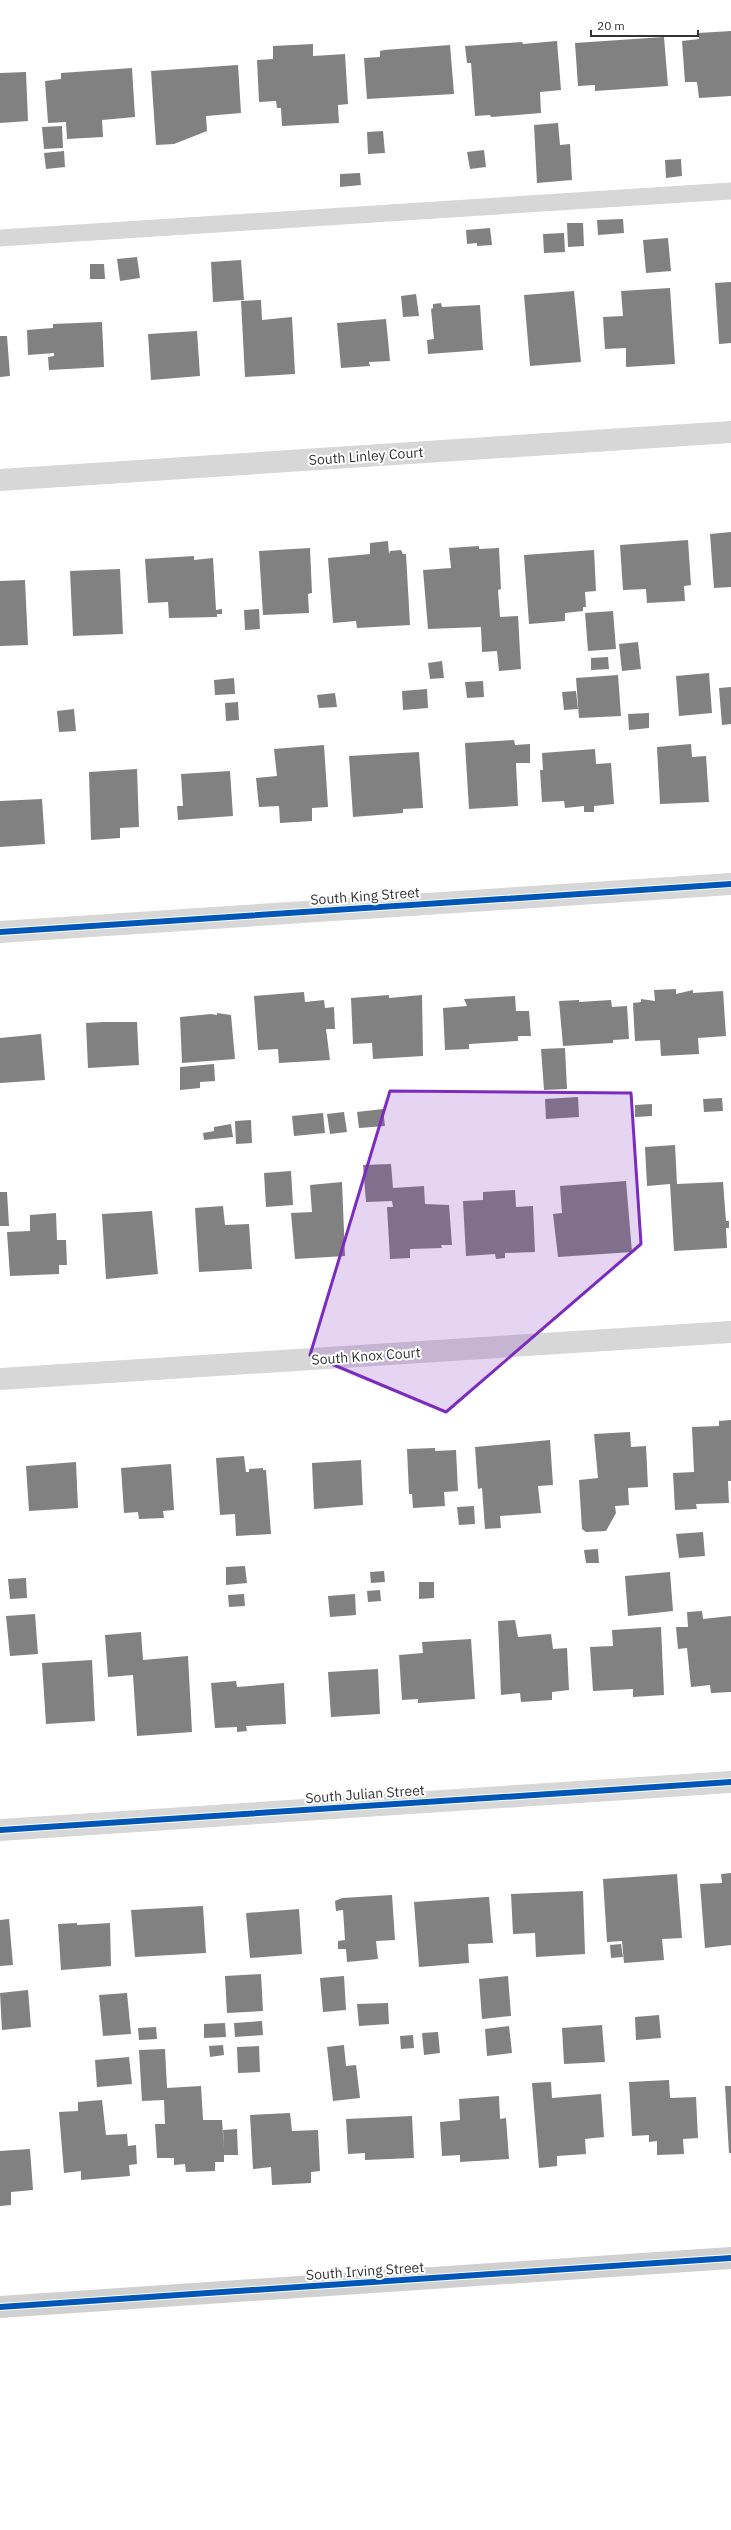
<svg xmlns="http://www.w3.org/2000/svg" width="731" height="2530" font-family="'IBM Plex Sans',sans-serif">
<style>
.building{fill:#818181}
.lines{fill:none;stroke-linecap:round;stroke-linejoin:round}
.lane{stroke:#d7d7d7;stroke-width:17}
.street{stroke:#d7d7d7;stroke-width:22}
.secondary{stroke:#d0d0d0;stroke-width:22}
.cycleway-casing{stroke:#fff;stroke-width:8}
.cycleway{stroke:#0057b8;stroke-width:6}
.marked{fill:#7b2cbf;fill-opacity:0.2;stroke:#7b2cbf;stroke-width:3;stroke-linejoin:round}
.labels{text-anchor:middle;stroke-width:4;stroke-linejoin:round;paint-order:stroke}
.street-label{font-size:14px;fill:#333;stroke:#fff}
</style>
<rect width="100%" height="100%" fill="#fff"/>
<!-- building -->
<path class="building" d="M 731,31 L 731,96 L 699,98 L 697,82 L 685,82 L 682,41 L 699,39 L 698,33 Z
M 664,37 L 668,86 L 595,91 L 595,85 L 578,86 L 575,43 Z
M 557,41 L 561,90 L 540,92 L 541,113 L 491,117 L 490,115 L 475,116 L 471,63 L 467,63 L 465,46 L 522,42 L 523,44 Z
M 313,44 L 313,56 L 345,54 L 348,104 L 338,105 L 339,123 L 282,126 L 281,108 L 277,108 L 276,101 L 259,102 L 257,60 L 273,59 L 273,46 Z
M 450,45 L 454,94 L 367,99 L 364,58 L 380,57 L 380,51 L 384,50 Z
M 238,65 L 241,113 L 206,116 L 207,131 L 174,144 L 156,145 L 151,71 Z
M 132,68 L 135,117 L 102,120 L 103,137 L 67,139 L 66,122 L 48,123 L 45,81 L 61,79 L 61,73 Z
M 26,72 L 28,121 L 0,123 L 0,73 Z
M 558,123 L 560,145 L 570,144 L 572,180 L 537,183 L 534,125 Z
M 62,126 L 63,148 L 44,149 L 42,127 Z
M 383,131 L 385,153 L 368,154 L 367,132 Z
M 484,150 L 486,167 L 470,169 L 467,152 Z
M 64,151 L 65,167 L 46,169 L 44,153 Z
M 681,159 L 682,176 L 666,178 L 665,160 Z
M 360,173 L 361,185 L 340,187 L 340,174 Z
M 623,219 L 624,233 L 598,235 L 597,220 Z
M 567,223 L 583,223 L 584,246 L 568,247 Z
M 490,228 L 492,245 L 477,246 L 477,243 L 467,244 L 466,230 Z
M 564,233 L 565,252 L 544,253 L 543,234 Z
M 668,238 L 671,271 L 646,273 L 643,240 Z
M 137,257 L 140,278 L 120,281 L 117,259 Z
M 241,260 L 244,300 L 213,302 L 211,262 Z
M 90,264 L 104,264 L 105,279 L 90,279 Z
M 731,282 L 731,343 L 719,344 L 715,283 Z
M 670,288 L 675,364 L 626,367 L 626,348 L 605,349 L 603,317 L 623,316 L 621,291 Z
M 574,291 L 581,362 L 530,366 L 524,295 Z
M 416,294 L 419,316 L 403,317 L 401,296 Z
M 261,300 L 262,320 L 292,317 L 295,374 L 245,377 L 241,301 Z
M 441,303 L 442,307 L 480,305 L 483,350 L 428,354 L 427,340 L 434,339 L 431,309 L 433,308 L 433,304 Z
M 386,319 L 390,361 L 369,362 L 370,366 L 341,368 L 337,323 Z
M 102,322 L 104,367 L 49,370 L 48,357 L 54,356 L 54,353 L 28,355 L 27,330 L 53,328 L 53,324 Z
M 197,331 L 200,376 L 151,380 L 148,334 Z
M 0,336 L 7,336 L 10,376 L 0,377 Z
M 731,532 L 731,587 L 714,588 L 710,534 Z
M 688,540 L 691,585 L 684,586 L 685,601 L 647,603 L 646,589 L 623,590 L 620,545 Z
M 388,541 L 389,554 L 390,551 L 401,550 L 403,554 L 406,554 L 410,625 L 357,628 L 356,621 L 333,623 L 328,558 L 370,554 L 370,543 Z
M 479,546 L 479,549 L 499,548 L 501,589 L 498,590 L 500,617 L 518,616 L 521,669 L 499,671 L 497,651 L 482,652 L 481,627 L 428,629 L 423,570 L 451,568 L 449,548 Z
M 310,548 L 312,593 L 308,594 L 309,613 L 263,615 L 259,551 Z
M 594,550 L 596,591 L 585,592 L 586,607 L 583,607 L 583,611 L 565,613 L 565,621 L 529,624 L 524,555 Z
M 194,556 L 194,560 L 213,558 L 216,610 L 222,609 L 222,614 L 217,614 L 217,617 L 169,618 L 168,602 L 148,603 L 145,559 Z
M 120,569 L 123,634 L 73,636 L 70,571 Z
M 25,580 L 28,645 L 0,646 L 0,581 Z
M 259,609 L 260,629 L 245,630 L 244,610 Z
M 613,611 L 616,649 L 588,651 L 585,613 Z
M 638,642 L 641,669 L 622,671 L 619,644 Z
M 608,657 L 609,669 L 591,670 L 591,658 Z
M 442,661 L 444,678 L 430,679 L 428,663 Z
M 709,673 L 712,713 L 679,716 L 676,676 Z
M 618,675 L 621,716 L 579,718 L 576,678 Z
M 234,678 L 235,694 L 215,695 L 214,680 Z
M 483,681 L 484,697 L 467,698 L 465,682 Z
M 731,687 L 731,724 L 722,725 L 719,688 Z
M 427,689 L 428,708 L 403,710 L 402,691 Z
M 576,691 L 578,709 L 564,710 L 562,692 Z
M 335,693 L 337,707 L 319,708 L 317,695 Z
M 238,702 L 239,720 L 226,721 L 225,703 Z
M 74,709 L 76,731 L 59,732 L 57,711 Z
M 649,713 L 649,728 L 629,730 L 628,714 Z
M 514,740 L 515,745 L 530,744 L 530,763 L 516,763 L 518,806 L 469,809 L 465,743 Z
M 691,744 L 692,757 L 706,756 L 709,802 L 660,804 L 657,747 Z
M 324,745 L 328,807 L 312,808 L 312,821 L 280,823 L 279,806 L 259,807 L 256,778 L 277,776 L 274,749 Z
M 595,749 L 596,764 L 611,763 L 614,804 L 594,806 L 594,812 L 584,812 L 584,806 L 565,808 L 564,801 L 542,802 L 540,770 L 543,770 L 542,753 Z
M 419,752 L 423,808 L 403,809 L 403,813 L 353,817 L 349,756 Z
M 137,769 L 139,827 L 120,828 L 120,838 L 91,840 L 89,772 Z
M 230,771 L 233,816 L 178,820 L 177,806 L 183,806 L 181,774 Z
M 42,799 L 45,844 L 0,847 L 0,801 Z
M 676,989 L 676,994 L 693,990 L 693,993 L 723,991 L 726,1036 L 698,1038 L 699,1054 L 661,1056 L 660,1040 L 635,1041 L 633,1003 L 641,1002 L 641,999 L 655,1001 L 654,990 Z
M 304,992 L 305,1002 L 324,1000 L 325,1008 L 334,1007 L 335,1029 L 326,1029 L 330,1060 L 279,1063 L 278,1049 L 258,1050 L 254,996 Z
M 389,995 L 389,998 L 422,995 L 423,1056 L 373,1059 L 372,1043 L 353,1044 L 351,998 Z
M 515,996 L 516,1011 L 529,1011 L 531,1036 L 518,1036 L 518,1041 L 469,1044 L 469,1049 L 445,1050 L 443,1008 L 467,1006 L 464,999 Z
M 579,1000 L 579,1002 L 611,1000 L 612,1007 L 627,1006 L 629,1039 L 613,1040 L 613,1043 L 563,1046 L 559,1001 Z
M 217,1013 L 231,1015 L 235,1059 L 182,1063 L 180,1017 L 211,1014 L 217,1015 Z
M 104,1022 L 137,1022 L 139,1065 L 88,1068 L 86,1023 Z
M 41,1034 L 45,1080 L 0,1083 L 0,1038 Z
M 565,1048 L 567,1089 L 544,1090 L 541,1049 Z
M 214,1064 L 215,1081 L 200,1082 L 200,1088 L 180,1090 L 180,1067 Z
M 578,1097 L 579,1117 L 546,1119 L 545,1099 Z
M 722,1098 L 723,1111 L 704,1112 L 703,1099 Z
M 652,1104 L 652,1116 L 635,1117 L 635,1105 Z
M 383,1109 L 385,1126 L 359,1128 L 357,1112 Z
M 344,1112 L 347,1132 L 330,1134 L 327,1114 Z
M 323,1113 L 325,1133 L 294,1136 L 292,1116 Z
M 251,1120 L 252,1143 L 236,1144 L 235,1121 Z
M 231,1124 L 233,1137 L 204,1140 L 203,1133 L 214,1131 L 214,1127 Z
M 675,1145 L 677,1184 L 723,1182 L 726,1221 L 729,1221 L 729,1228 L 726,1228 L 727,1248 L 674,1251 L 670,1184 L 647,1186 L 645,1147 Z
M 391,1164 L 393,1188 L 424,1186 L 425,1204 L 449,1205 L 452,1245 L 441,1245 L 442,1248 L 410,1249 L 410,1258 L 390,1259 L 387,1207 L 393,1207 L 392,1201 L 366,1202 L 363,1165 Z
M 291,1171 L 293,1205 L 266,1207 L 264,1173 Z
M 626,1181 L 632,1252 L 558,1257 L 553,1214 L 562,1213 L 560,1186 Z
M 342,1182 L 345,1256 L 295,1259 L 291,1213 L 312,1212 L 310,1185 Z
M 515,1190 L 516,1207 L 533,1206 L 535,1252 L 505,1253 L 505,1258 L 496,1259 L 495,1254 L 466,1256 L 463,1201 L 483,1200 L 483,1192 Z
M 0,1192 L 7,1192 L 9,1226 L 0,1226 Z
M 223,1206 L 225,1225 L 249,1224 L 252,1269 L 199,1272 L 195,1208 Z
M 152,1211 L 158,1274 L 106,1279 L 102,1214 Z
M 56,1213 L 57,1240 L 66,1240 L 67,1265 L 59,1265 L 59,1274 L 10,1276 L 7,1232 L 30,1231 L 30,1215 Z
M 731,1420 L 731,1481 L 728,1481 L 729,1503 L 696,1504 L 697,1509 L 675,1510 L 673,1473 L 694,1472 L 692,1427 L 719,1426 L 719,1421 Z
M 630,1432 L 631,1447 L 646,1446 L 648,1487 L 628,1488 L 629,1505 L 615,1506 L 616,1513 L 606,1531 L 586,1532 L 582,1529 L 579,1480 L 598,1478 L 594,1434 Z
M 550,1440 L 553,1485 L 538,1486 L 541,1513 L 500,1516 L 501,1528 L 485,1529 L 482,1488 L 478,1489 L 475,1447 Z
M 435,1448 L 435,1451 L 456,1450 L 458,1491 L 444,1492 L 445,1506 L 413,1508 L 412,1494 L 409,1494 L 407,1449 Z
M 244,1456 L 246,1472 L 249,1472 L 249,1469 L 263,1468 L 263,1470 L 266,1470 L 271,1534 L 236,1536 L 235,1514 L 220,1515 L 216,1458 Z
M 361,1460 L 363,1505 L 314,1509 L 312,1463 Z
M 76,1462 L 78,1508 L 29,1511 L 26,1466 Z
M 171,1464 L 174,1510 L 163,1511 L 164,1518 L 139,1519 L 138,1512 L 124,1513 L 121,1468 Z
M 474,1506 L 475,1524 L 459,1525 L 457,1507 Z
M 703,1532 L 705,1556 L 679,1558 L 676,1534 Z
M 598,1549 L 599,1563 L 586,1563 L 584,1550 Z
M 245,1566 L 247,1583 L 226,1585 L 226,1567 Z
M 384,1571 L 385,1582 L 371,1583 L 370,1572 Z
M 670,1572 L 673,1611 L 628,1616 L 625,1576 Z
M 26,1578 L 27,1598 L 10,1599 L 8,1579 Z
M 419,1582 L 434,1582 L 434,1598 L 419,1599 Z
M 380,1590 L 381,1601 L 368,1602 L 367,1591 Z
M 244,1594 L 245,1606 L 229,1607 L 228,1595 Z
M 355,1594 L 356,1615 L 330,1617 L 328,1596 Z
M 702,1611 L 703,1619 L 731,1616 L 731,1692 L 711,1693 L 710,1685 L 691,1687 L 687,1648 L 678,1649 L 676,1627 L 688,1627 L 687,1612 Z
M 35,1614 L 38,1654 L 10,1656 L 6,1616 Z
M 515,1620 L 518,1637 L 551,1634 L 553,1649 L 567,1648 L 569,1690 L 552,1692 L 552,1700 L 521,1702 L 520,1693 L 501,1695 L 498,1621 Z
M 661,1627 L 664,1695 L 633,1697 L 633,1689 L 593,1691 L 590,1647 L 613,1646 L 612,1630 Z
M 141,1632 L 143,1660 L 188,1656 L 192,1732 L 137,1736 L 133,1675 L 108,1677 L 105,1635 Z
M 471,1639 L 475,1699 L 418,1703 L 418,1699 L 402,1700 L 399,1655 L 423,1653 L 422,1642 Z
M 92,1660 L 95,1721 L 46,1724 L 42,1663 Z
M 378,1669 L 380,1714 L 331,1717 L 328,1672 Z
M 236,1681 L 237,1687 L 284,1683 L 286,1724 L 246,1726 L 247,1731 L 237,1732 L 237,1727 L 215,1728 L 211,1683 Z
M 731,1873 L 731,1945 L 705,1948 L 700,1884 L 722,1883 L 721,1874 Z
M 677,1874 L 682,1938 L 662,1939 L 664,1960 L 624,1963 L 622,1941 L 607,1942 L 603,1879 Z
M 583,1891 L 585,1954 L 536,1957 L 535,1933 L 513,1934 L 511,1894 Z
M 392,1895 L 395,1940 L 376,1941 L 378,1959 L 347,1962 L 346,1949 L 338,1949 L 338,1941 L 345,1940 L 343,1910 L 336,1911 L 335,1901 L 342,1898 Z
M 486,1897 L 489,1897 L 493,1943 L 468,1944 L 469,1963 L 419,1967 L 414,1902 Z
M 203,1906 L 206,1953 L 135,1957 L 131,1910 Z
M 299,1909 L 302,1954 L 250,1958 L 246,1913 Z
M 9,1919 L 13,1965 L 0,1966 L 0,1920 Z
M 77,1923 L 77,1925 L 110,1923 L 111,1966 L 61,1970 L 58,1924 Z
M 621,1944 L 623,1957 L 611,1958 L 610,1945 Z
M 261,1974 L 263,2011 L 227,2013 L 225,1976 Z
M 344,1976 L 346,2010 L 323,2012 L 320,1978 Z
M 508,1976 L 511,2016 L 482,2019 L 479,1979 Z
M 28,1990 L 31,2027 L 2,2030 L 0,1993 Z
M 127,1993 L 131,2034 L 103,2036 L 99,1995 Z
M 388,2003 L 389,2024 L 359,2026 L 357,2004 Z
M 659,2015 L 661,2038 L 636,2040 L 635,2017 Z
M 262,2021 L 263,2035 L 235,2037 L 234,2023 Z
M 225,2023 L 226,2037 L 204,2038 L 204,2024 Z
M 602,2025 L 605,2062 L 564,2064 L 562,2028 Z
M 509,2026 L 512,2053 L 487,2056 L 485,2029 Z
M 156,2027 L 157,2039 L 139,2040 L 138,2028 Z
M 438,2032 L 440,2053 L 424,2055 L 422,2033 Z
M 413,2035 L 414,2048 L 401,2049 L 400,2036 Z
M 223,2045 L 224,2055 L 210,2057 L 209,2046 Z
M 344,2045 L 346,2066 L 356,2065 L 360,2098 L 333,2101 L 327,2047 Z
M 259,2046 L 260,2072 L 238,2073 L 237,2047 Z
M 165,2049 L 167,2088 L 201,2086 L 203,2120 L 222,2120 L 224,2149 L 223,2130 L 237,2129 L 238,2155 L 224,2155 L 224,2162 L 215,2162 L 215,2171 L 186,2172 L 185,2164 L 174,2165 L 174,2158 L 157,2158 L 155,2124 L 165,2124 L 164,2100 L 142,2101 L 139,2050 Z
M 129,2057 L 132,2084 L 97,2087 L 95,2060 Z
M 669,2080 L 670,2098 L 696,2097 L 698,2138 L 683,2139 L 684,2154 L 657,2155 L 657,2141 L 649,2142 L 649,2135 L 632,2136 L 629,2082 Z
M 551,2082 L 552,2098 L 601,2094 L 604,2137 L 585,2139 L 586,2154 L 557,2156 L 557,2166 L 539,2168 L 532,2083 Z
M 725,2086 L 731,2086 L 731,2153 L 729,2153 Z
M 499,2096 L 500,2119 L 506,2118 L 509,2159 L 460,2162 L 460,2155 L 442,2156 L 440,2122 L 460,2120 L 459,2099 Z
M 102,2100 L 106,2135 L 127,2134 L 128,2146 L 136,2145 L 137,2164 L 129,2165 L 130,2176 L 81,2180 L 81,2171 L 64,2173 L 59,2112 L 78,2111 L 78,2102 Z
M 290,2113 L 292,2131 L 318,2130 L 320,2171 L 311,2172 L 311,2183 L 272,2185 L 271,2167 L 253,2169 L 250,2115 Z
M 412,2116 L 414,2158 L 365,2160 L 365,2153 L 348,2154 L 346,2119 Z
M 30,2149 L 33,2190 L 11,2192 L 11,2205 L 0,2206 L 0,2151 Z"/>
<g class="lines">
<!-- lane -->
<path class="lane" d="M 0,238 L 731,191"/>
<!-- street -->
<path class="street" d="M 0,480 L 731,432
M 0,932 L 731,884
M 0,1379 L 731,1332
M 0,1830 L 731,1782"/>
<!-- secondary -->
<path class="secondary" d="M 0,2307 L 731,2258"/>
<defs>
<path id="cycleway" d="M 0,932 L 731,884
M 0,1830 L 731,1782
M 0,2307 L 731,2258"/>
</defs>
<!-- cycleway casing -->
<use href="#cycleway" class="cycleway-casing"/>
<!-- cycleway -->
<use href="#cycleway" class="cycleway"/>
</g>
<!-- marked area -->
<path class="marked" d="M 390,1091 L 631,1093 L 641,1244 L 446,1412 L 310,1355 Z"/>
<g class="labels">
<!-- street labels -->
<g class="street-label">
<text transform="translate(366 456) rotate(-4)" y="5">South Linley Court</text>
<text transform="translate(365 896) rotate(-4)" y="5">South King Street</text>
<text transform="translate(366 1356) rotate(-4)" y="5">South Knox Court</text>
<text transform="translate(365 1794) rotate(-4)" y="5">South Julian Street</text>
<text transform="translate(365 2271) rotate(-4)" y="5">South Irving Street</text>
</g>
</g>
<!-- scale -->
<path d="M591 30v6h107v-6" fill="none" stroke="#333333" stroke-width="2"/>
<text x="597" y="30" font-size="12" fill="#333333" stroke="#ffffff" stroke-width="3" paint-order="stroke">20 m</text>
</svg>
